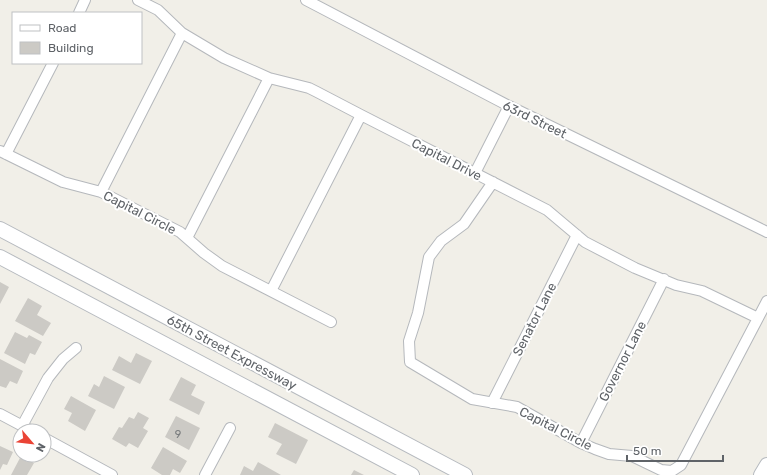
<svg xmlns="http://www.w3.org/2000/svg" width="767" height="475" font-family="Rubik,sans-serif">
<style>
.building{fill:#cccac5}
.lines{fill:none;stroke-linecap:round;stroke-linejoin:round}
.street-casing{stroke:#b5b8bc;stroke-width:12}
.secondary-casing{stroke:#b6babf;stroke-width:16}
.street{stroke:#fff;stroke-width:10}
.secondary{stroke:#fff;stroke-width:14}
.labels{text-anchor:middle;stroke-width:4;stroke-linejoin:round;paint-order:stroke}
.number-label{font-size:11px;fill:#7a7d7f}
.street-label{font-size:13px;fill:#5f6368;stroke:#fff}
</style>
<rect width="100%" height="100%" fill="#f1efe8"/>
<!-- building -->
<path class="building" d="M 0,282 L 9,287 L 0,304 Z
M 28,298 L 42,306 L 37,315 L 51,323 L 43,336 L 15,321 Z
M 15,332 L 27,338 L 29,335 L 42,342 L 35,355 L 30,353 L 25,364 L 4,353 Z
M 136,353 L 152,361 L 140,384 L 112,370 L 119,356 L 131,363 Z
M 0,359 L 23,371 L 17,384 L 10,381 L 6,388 L 0,386 Z
M 104,376 L 125,387 L 114,409 L 88,396 L 94,384 L 99,387 Z
M 181,377 L 196,385 L 191,395 L 205,402 L 199,415 L 169,400 Z
M 71,396 L 96,410 L 85,431 L 68,421 L 72,413 L 64,409 Z
M 138,412 L 149,418 L 143,428 L 148,431 L 138,448 L 129,443 L 126,447 L 112,439 L 119,427 L 122,428 L 129,417 L 134,419 Z
M 176,416 L 200,428 L 189,450 L 165,437 Z
M 275,423 L 308,440 L 296,464 L 276,454 L 282,444 L 268,437 Z
M 0,446 L 13,452 L 7,465 L 3,464 L 0,470 Z
M 163,447 L 187,461 L 180,473 L 173,469 L 170,475 L 162,475 L 151,468 Z
M 21,456 L 34,463 L 27,475 L 11,475 Z
M 258,462 L 281,475 L 240,475 L 244,466 L 253,471 Z
M 354,470 L 364,475 L 351,475 Z"/>
<g class="lines">
<defs>
<path id="street" d="M 138,0 L 158,10 L 182,33 L 224,58 L 269,78 L 309,88 L 317,92 L 361,115 L 547,210 L 585,242 L 635,268 L 676,285 L 702,291 L 758,318
M 306,0 L 509,106 L 767,232
M 79,13 L 85,0
M 0,151 L 63,182 L 101,192 L 180,232 L 204,253 L 222,266 L 331,322
M 6,154 L 53,63
M 475,173 L 509,106
M 493,182 L 464,224 L 441,241 L 429,257 L 418,313 L 409,341 L 410,362 L 472,399 L 517,407 L 581,443 L 595,449 L 609,454 L 632,456 L 661,470 L 672,471 L 681,465 L 767,301
M 101,192 L 182,33
M 187,238 L 269,78
M 271,291 L 361,115
M 492,403 L 577,235
M 0,414 L 32,431
M 22,426 L 48,378 L 63,359 L 76,348
M 44,438 L 112,475
M 581,443 L 664,279
M 205,475 L 230,428"/>
<path id="secondary" d="M 0,229 L 465,475
M 0,257 L 412,475
M 761,475 L 767,465"/>
</defs>
<!-- street casing -->
<use href="#street" class="street-casing"/>
<!-- secondary casing -->
<use href="#secondary" class="secondary-casing"/>
<!-- street -->
<use href="#street" class="street"/>
<!-- secondary -->
<use href="#secondary" class="secondary"/>
</g>
<g class="labels">
<!-- number labels -->
<g class="number-label">
<text x="178" y="438">9</text>
</g>
<!-- street labels -->
<g class="street-label">
<text transform="translate(535 119) rotate(26)" y="5">63rd Street</text>
<text transform="translate(447 159) rotate(27)" y="5">Capital Drive</text>
<text transform="translate(140 212) rotate(27)" y="5">Capital Circle</text>
<text transform="translate(534 319) rotate(-63)" y="5">Senator Lane</text>
<text transform="translate(232 352) rotate(28)" y="5">65th Street Expressway</text>
<text transform="translate(622 361) rotate(-63)" y="5">Governor Lane</text>
<text transform="translate(556 428) rotate(27)" y="5">Capital Circle</text>
</g>
</g>
<!-- legend -->
<rect x="12" y="12" width="130" height="52" fill="#ffffff" stroke="#bfc1c3"/>
<rect x="20" y="25" width="20" height="6" fill="#ffffff" stroke="#bfc1c3"/>
<text x="48" y="32" font-size="12" fill="#5f6368">Road</text>
<rect x="20" y="42" width="20" height="12" fill="#cccac5" stroke="#bfc1c3"/>
<text x="48" y="52" font-size="12" fill="#5f6368">Building</text>
<!-- north arrow -->
<g transform="translate(32 443) rotate(118)"><circle r="19" fill="#ffffff" stroke="#bfc1c3"/>
<path d="M0-3L7 15L0 10L-7 15Z" fill="#ea4335"/>
<text y="-6" font-size="11" font-weight="bold" text-anchor="middle" fill="#5f6368">N</text>
</g>
<!-- scale -->
<path d="M627 455v6h96v-6" fill="none" stroke="#5f6368" stroke-width="2"/>
<text x="633" y="455" font-size="12" fill="#5f6368" stroke="#ffffff" stroke-width="3" paint-order="stroke">50 m</text>
</svg>
